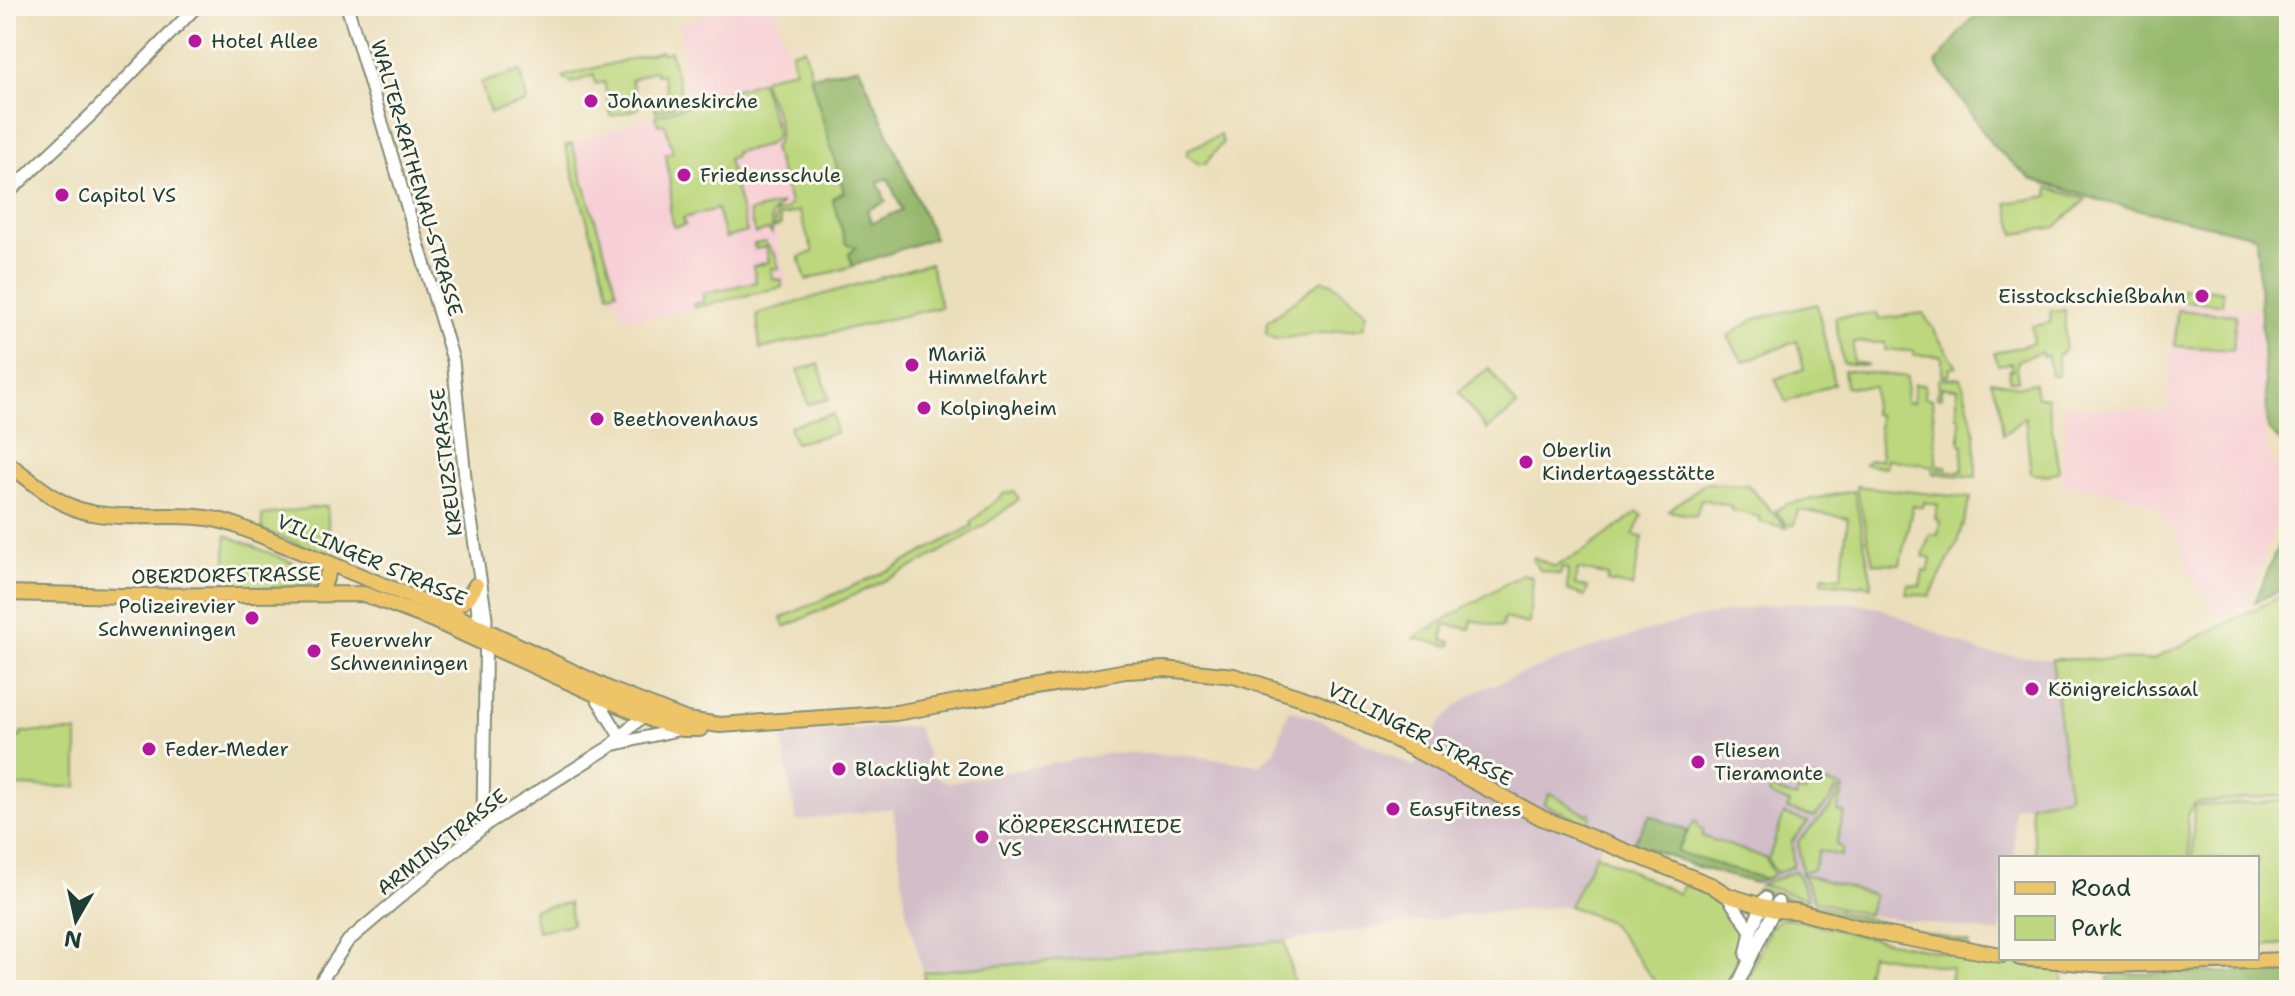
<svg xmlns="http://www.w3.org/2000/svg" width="2295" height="996" font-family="'Shantell Sans',sans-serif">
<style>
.built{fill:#f7cfd4}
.industrial{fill:#d2bdc8}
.green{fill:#bcd77d;stroke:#6e8a58;stroke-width:2}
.forest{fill:#95b86c;stroke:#5a7a50;stroke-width:2;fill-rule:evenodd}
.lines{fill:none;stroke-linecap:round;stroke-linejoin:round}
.minor-casing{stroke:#858e77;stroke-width:15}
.major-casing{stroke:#858e77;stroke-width:18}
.minor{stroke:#fff;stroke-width:11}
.major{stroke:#eec469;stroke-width:14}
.poi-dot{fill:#b5179e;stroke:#fbf7ec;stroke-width:3}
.labels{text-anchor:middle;stroke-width:6;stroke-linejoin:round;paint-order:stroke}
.poi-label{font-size:20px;fill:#1f3d34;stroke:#fbf7ec;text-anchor:start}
.street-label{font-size:20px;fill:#1f3d34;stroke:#fbf7ec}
</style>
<rect width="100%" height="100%" fill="#fbf7ec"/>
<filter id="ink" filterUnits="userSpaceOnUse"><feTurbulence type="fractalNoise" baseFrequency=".0125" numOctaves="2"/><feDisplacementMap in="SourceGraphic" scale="16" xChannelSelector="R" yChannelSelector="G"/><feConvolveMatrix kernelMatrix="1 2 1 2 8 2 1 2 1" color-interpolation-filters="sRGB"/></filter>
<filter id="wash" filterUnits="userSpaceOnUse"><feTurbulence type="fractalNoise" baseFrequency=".006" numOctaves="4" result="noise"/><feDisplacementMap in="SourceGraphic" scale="32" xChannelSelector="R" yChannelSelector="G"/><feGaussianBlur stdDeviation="1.8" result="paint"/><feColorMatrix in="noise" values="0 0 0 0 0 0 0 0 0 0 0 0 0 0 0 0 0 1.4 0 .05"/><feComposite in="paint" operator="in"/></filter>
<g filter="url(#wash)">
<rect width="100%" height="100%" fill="#ebdeba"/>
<!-- built -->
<path class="built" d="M 733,6 L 774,6 L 790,59 L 788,68 L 762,76 L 805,203 L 773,219 L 787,285 L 685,311 L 634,320 L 633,316 L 622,318 L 617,301 L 612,301 L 565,146 L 691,103 L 680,67 L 685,59 L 678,24 Z
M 2175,304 L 2259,310 L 2267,447 L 2280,480 L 2283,496 L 2280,511 L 2250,602 L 2221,618 L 2192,578 L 2178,536 L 2163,521 L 2160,510 L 2124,494 L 2060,484 L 2066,406 L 2167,412 Z"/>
<!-- industrial -->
<path class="industrial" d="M 1816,602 L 1848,602 L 1880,608 L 1982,653 L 2052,659 L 2069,796 L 2014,807 L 2014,858 L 2001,858 L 2001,933 L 1867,915 L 1701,868 L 1608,832 L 1569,906 L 1463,915 L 1285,941 L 1075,964 L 922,969 L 906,909 L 893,808 L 796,821 L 781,732 L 917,726 L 935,777 L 949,783 L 1108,753 L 1185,755 L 1260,765 L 1275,751 L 1289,709 L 1317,719 L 1415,767 L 1440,723 L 1456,706 L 1479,690 L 1597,646 L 1683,621 L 1756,607 Z"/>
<!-- green -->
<path class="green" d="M 804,48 L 844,192 L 857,247 L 849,254 L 853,266 L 806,280 L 799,257 L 813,252 L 799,211 L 779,217 L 781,225 L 774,228 L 776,213 L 787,209 L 790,203 L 773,148 C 789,131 770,102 763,83 L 764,78 L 795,69 L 791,52 Z
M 661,51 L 662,54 L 670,51 L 682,97 L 675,99 L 679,100 L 679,104 L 656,112 L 655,106 L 663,104 L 661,97 L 668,95 L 662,74 L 657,75 L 655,70 L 631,80 L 639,103 L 638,109 L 611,116 L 604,82 L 595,84 L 594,75 L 572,83 L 564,79 L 564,76 Z
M 521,71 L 527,102 L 490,113 L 481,83 Z
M 761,81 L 777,132 C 774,149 750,149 735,152 L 735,156 L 728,159 L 747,232 L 725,238 L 717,209 L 683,218 L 685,225 L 674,227 L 670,212 L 671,193 L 666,154 L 673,152 L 665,124 L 658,125 L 655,116 Z
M 1220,135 L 1223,142 L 1205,164 L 1199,164 L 1187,155 L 1187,150 Z
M 572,144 L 617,291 L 609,293 L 565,146 Z
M 2048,188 L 2086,199 L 2056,227 L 2015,234 L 2007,203 L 2049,196 Z
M 781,204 L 771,216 L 772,234 L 768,230 L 755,234 L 749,212 Z
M 765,242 L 775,255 L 779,269 L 771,268 L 773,279 L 782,280 L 782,287 L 694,308 L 693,304 L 703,302 L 703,293 L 756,282 L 753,266 L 769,262 L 766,247 L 755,249 L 754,244 Z
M 930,263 L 941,307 L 760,349 L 757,314 Z
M 1322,280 L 1332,283 L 1367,313 L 1363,328 L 1275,339 L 1266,334 L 1267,322 Z
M 2182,288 L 2223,291 L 2222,304 L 2181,301 Z
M 1817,304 L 1834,384 L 1786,402 L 1775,379 L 1804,369 L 1797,341 L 1743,362 L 1728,336 L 1755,319 Z
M 2051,310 L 2065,310 L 2065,348 L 2058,356 L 2058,376 L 2051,376 L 2048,356 L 2043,357 L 2041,352 L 2018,360 L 2016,368 L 2018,380 L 2010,380 L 2009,370 L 2012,370 L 2011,363 L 1998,365 L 1994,353 L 2033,343 L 2032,326 L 2050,323 Z
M 2177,310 L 2236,315 L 2233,350 L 2175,346 Z
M 1877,313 L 1879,319 L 1923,313 L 1957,367 L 1950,368 L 1949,375 L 1942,376 L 1942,356 L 1914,355 L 1914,351 L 1885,350 L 1885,343 L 1853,342 L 1853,362 L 1867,364 L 1866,366 L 1843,363 L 1835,317 Z
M 819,364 L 829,399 L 808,404 L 798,370 Z
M 1489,368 L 1517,406 L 1487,430 L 1458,392 Z
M 1844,370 L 1907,377 L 1906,402 L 1913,403 L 1914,384 L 1925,385 L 1924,397 L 1932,399 L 1938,474 L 1933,474 L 1933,466 L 1887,459 L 1886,467 L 1864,464 L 1869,460 L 1881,460 L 1878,415 L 1873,414 L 1874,387 L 1846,387 Z
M 1961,378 L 1975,433 L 1976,477 L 1942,474 L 1941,466 L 1946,466 L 1946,471 L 1962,471 L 1963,445 L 1960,444 L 1960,418 L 1957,417 L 1957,388 L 1941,387 L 1941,398 L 1937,398 L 1939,379 Z
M 1991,381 L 2020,386 L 2034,383 L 2037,397 L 2047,397 L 2059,471 L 2051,475 L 2031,474 L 2025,417 L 2003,435 L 1999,402 Z
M 833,414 L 836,433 L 795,443 L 789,426 Z
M 1705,483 L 1748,485 L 1787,528 L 1760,522 L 1760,517 L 1731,510 L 1731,506 L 1701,499 L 1696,516 L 1668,511 Z
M 1856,486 L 1971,498 L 1956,545 L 1930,596 L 1906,594 L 1908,584 L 1920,586 L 1923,571 L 1928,572 L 1931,558 L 1923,556 L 1930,534 L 1938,535 L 1940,521 L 1935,519 L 1938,505 L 1924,502 L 1923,507 L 1913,505 L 1900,564 L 1873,563 Z
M 1854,491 L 1872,583 L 1871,587 L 1861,583 L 1860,586 L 1822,582 L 1823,575 L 1841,577 L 1848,518 L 1798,510 L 1794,525 L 1786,524 L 1775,511 L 1787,504 Z
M 1015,492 L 1019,499 C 949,556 866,589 785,627 L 781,618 L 896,567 L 972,526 L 971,522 L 1003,494 Z
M 327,506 L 330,557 L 262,530 L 262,515 Z
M 1638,512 L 1642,516 L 1633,535 L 1643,537 L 1632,587 L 1607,582 L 1608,576 L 1578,569 L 1575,585 L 1588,588 L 1585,596 L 1567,590 L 1568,569 L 1562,568 L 1560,575 L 1540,570 L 1532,559 L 1534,557 L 1555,567 L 1587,549 Z
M 226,535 L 320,574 L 320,587 L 226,589 Z
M 1522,574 L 1533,577 L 1529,624 L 1504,618 L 1502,627 L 1472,620 L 1470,629 L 1445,624 L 1442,639 L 1451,642 L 1450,646 L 1414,638 Z
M 2283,595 L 2289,598 L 2289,795 L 2194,803 L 2187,815 L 2189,858 L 2036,858 L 2030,804 L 2069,796 L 2052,659 L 2152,660 Z
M 21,732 L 77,732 L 77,787 L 12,786 L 12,737 L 21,737 Z
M 1812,778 L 1815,779 L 1814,782 L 1825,786 L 1827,783 L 1838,786 L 1829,802 L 1814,817 L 1787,809 L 1789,803 L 1769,794 L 1771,789 L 1796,798 L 1798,791 L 1805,793 Z
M 1842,787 L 1844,789 L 1837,811 L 1844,813 L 1836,845 L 1843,848 L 1841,856 L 1819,850 L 1813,869 L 1802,872 L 1798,841 L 1833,805 Z
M 1550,793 L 1587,815 L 1590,812 L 1591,817 L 1587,824 L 1544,804 Z
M 2289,801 L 2289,944 L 2257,946 L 2257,858 L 2192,858 L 2194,806 Z
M 1784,814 L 1808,822 L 1792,841 L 1793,866 L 1777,873 L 1768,860 Z
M 1695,821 L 1698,823 L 1697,827 L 1703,830 L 1702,836 L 1766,858 L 1774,875 L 1765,879 L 1676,852 Z
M 1596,854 L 1679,894 L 1684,885 L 1689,886 C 1753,917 1751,926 1726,990 L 1661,990 L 1617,931 L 1607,921 L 1569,906 Z
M 1796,871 L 1808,899 L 1761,885 Z
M 1802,874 L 1874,895 L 1867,915 L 1815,901 Z
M 1758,889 L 1859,917 L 1969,943 L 1969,946 L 1858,921 L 1757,892 Z
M 569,903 L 572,924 L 537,931 L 533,909 Z
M 1790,918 C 1880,942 1971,960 2063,970 L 2061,990 L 1949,990 L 1952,968 L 1870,954 L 1863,990 L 1743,990 L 1770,928 L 1780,919 Z
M 1285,941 L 1295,990 L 926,990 L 923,972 Z"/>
<!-- forest -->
<path class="forest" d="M 1993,6 L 2289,6 L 2289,450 L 2268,429 L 2256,236 L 2109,203 L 2031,179 L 1992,145 L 1936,63 L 1970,20 Z
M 859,67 L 934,238 L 853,266 L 849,254 L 856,247 L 846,244 L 832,198 L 844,192 L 810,76 ZM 888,178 L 902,210 L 872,223 L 867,210 L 886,202 L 878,182 Z
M 2289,526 L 2289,586 L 2255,602 L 2284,531 Z
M 1650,815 L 1688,831 L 1677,852 L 1765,879 L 1755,883 L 1701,868 L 1633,843 Z
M 2289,971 L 2289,990 L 2106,990 L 2108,978 L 2114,974 Z"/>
</g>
<g filter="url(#ink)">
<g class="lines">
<defs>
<path id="minor" d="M 347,6 L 453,360 L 466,487 L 486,617 L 483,815 L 488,823
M 6,195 L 92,114 L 197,6
M 476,592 L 478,614 L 485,630
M 595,695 L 619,735
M 612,745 L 681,729
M 1727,896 L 1751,931
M 1746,955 L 1751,931 L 1765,898
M 315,990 L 348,941 L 433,869 L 488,823 L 611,746 L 648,711
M 1735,990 L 1778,902"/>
<path id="major" d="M 6,462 C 31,480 60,508 92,513 C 139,522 190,508 235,525 L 442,609 L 611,690 L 687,720 L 720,725 L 896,713 L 1126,671 L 1165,669 L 1234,676 L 1318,703 L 1391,737 L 1542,818 L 1711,885 L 1727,895 L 1775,910 L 1795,911 L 1888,935 L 2001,955
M 6,593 L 122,596 L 364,594 L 433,620 L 652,720 L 682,729 L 700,729
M 321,593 L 331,564
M 442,609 C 459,606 468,601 476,585
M 2020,958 L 2105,965 L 2289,960"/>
</defs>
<!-- minor casing -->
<use href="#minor" class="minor-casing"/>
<!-- major casing -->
<use href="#major" class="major-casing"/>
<!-- minor -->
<use href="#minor" class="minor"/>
<!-- major -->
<use href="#major" class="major"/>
</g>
</g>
<!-- markers -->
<g class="poi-dot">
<circle cx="195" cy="41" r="8"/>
<circle cx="591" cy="101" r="8"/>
<circle cx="684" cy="175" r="8"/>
<circle cx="62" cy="195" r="8"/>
<circle cx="2202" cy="296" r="8"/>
<circle cx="912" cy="365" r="8"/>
<circle cx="924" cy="408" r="8"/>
<circle cx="597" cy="419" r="8"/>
<circle cx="1526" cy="462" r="8"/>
<circle cx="252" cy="618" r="8"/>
<circle cx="314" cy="651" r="8"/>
<circle cx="2032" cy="689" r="8"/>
<circle cx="149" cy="749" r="8"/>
<circle cx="1698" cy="762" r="8"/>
<circle cx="839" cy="769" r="8"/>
<circle cx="1393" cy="809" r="8"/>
<circle cx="982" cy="837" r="8"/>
</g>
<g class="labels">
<!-- poi labels -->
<g class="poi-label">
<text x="211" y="48">Hotel Allee</text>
<text x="607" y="108">Johanneskirche</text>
<text x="700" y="182">Friedensschule</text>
<text x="78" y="202">Capitol VS</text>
<text x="2186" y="303" text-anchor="end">Eisstockschießbahn</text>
<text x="928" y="361">Mariä<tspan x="928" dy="23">Himmelfahrt</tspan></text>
<text x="940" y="415">Kolpingheim</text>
<text x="613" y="426">Beethovenhaus</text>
<text x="1542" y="457">Oberlin<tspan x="1542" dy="23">Kindertagesstätte</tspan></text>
<text x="236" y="613" text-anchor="end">Polizeirevier<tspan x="236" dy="23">Schwenningen</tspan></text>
<text x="330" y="647">Feuerwehr<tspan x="330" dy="23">Schwenningen</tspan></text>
<text x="2048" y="696">Königreichssaal</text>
<text x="165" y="756">Feder-Meder</text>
<text x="1714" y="757">Fliesen<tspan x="1714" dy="23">Tieramonte</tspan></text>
<text x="855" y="776">Blacklight Zone</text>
<text x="1409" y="816">EasyFitness</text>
<text x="998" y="833">KÖRPERSCHMIEDE<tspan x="998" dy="23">VS</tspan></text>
</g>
<!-- street labels -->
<g class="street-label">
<text transform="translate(417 178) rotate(74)" y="7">WALTER-RATHENAU-STRASSE</text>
<text transform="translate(446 462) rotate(-97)" y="7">KREUZSTRASSE</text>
<text transform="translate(372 560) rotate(23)" y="7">VILLINGER STRASSE</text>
<text transform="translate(226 575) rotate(-1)" y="7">OBERDORFSTRASSE</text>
<text transform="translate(1420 734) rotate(27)" y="7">VILLINGER STRASSE</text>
<text transform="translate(442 842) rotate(-38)" y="7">ARMINSTRASSE</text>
</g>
</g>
<!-- margin -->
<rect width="2295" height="996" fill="none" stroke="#fbf7ec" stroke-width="32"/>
<!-- legend -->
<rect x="1999" y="856" width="260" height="104" fill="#fbf7ec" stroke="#a3ada2" stroke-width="2"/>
<rect x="2015" y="882" width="40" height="12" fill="#eec469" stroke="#a3ada2" stroke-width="2"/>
<text x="2071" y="896" font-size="24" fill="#1f3d34">Road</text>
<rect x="2015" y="916" width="40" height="24" fill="#bcd77d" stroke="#a3ada2" stroke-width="2"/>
<text x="2071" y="936" font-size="24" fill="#1f3d34">Park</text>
<!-- north arrow -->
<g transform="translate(76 920) rotate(189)" stroke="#fbf7ec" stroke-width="6" paint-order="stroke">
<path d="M0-6L14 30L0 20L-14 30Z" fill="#1f3d34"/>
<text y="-12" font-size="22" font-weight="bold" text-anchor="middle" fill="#1f3d34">N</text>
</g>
</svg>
